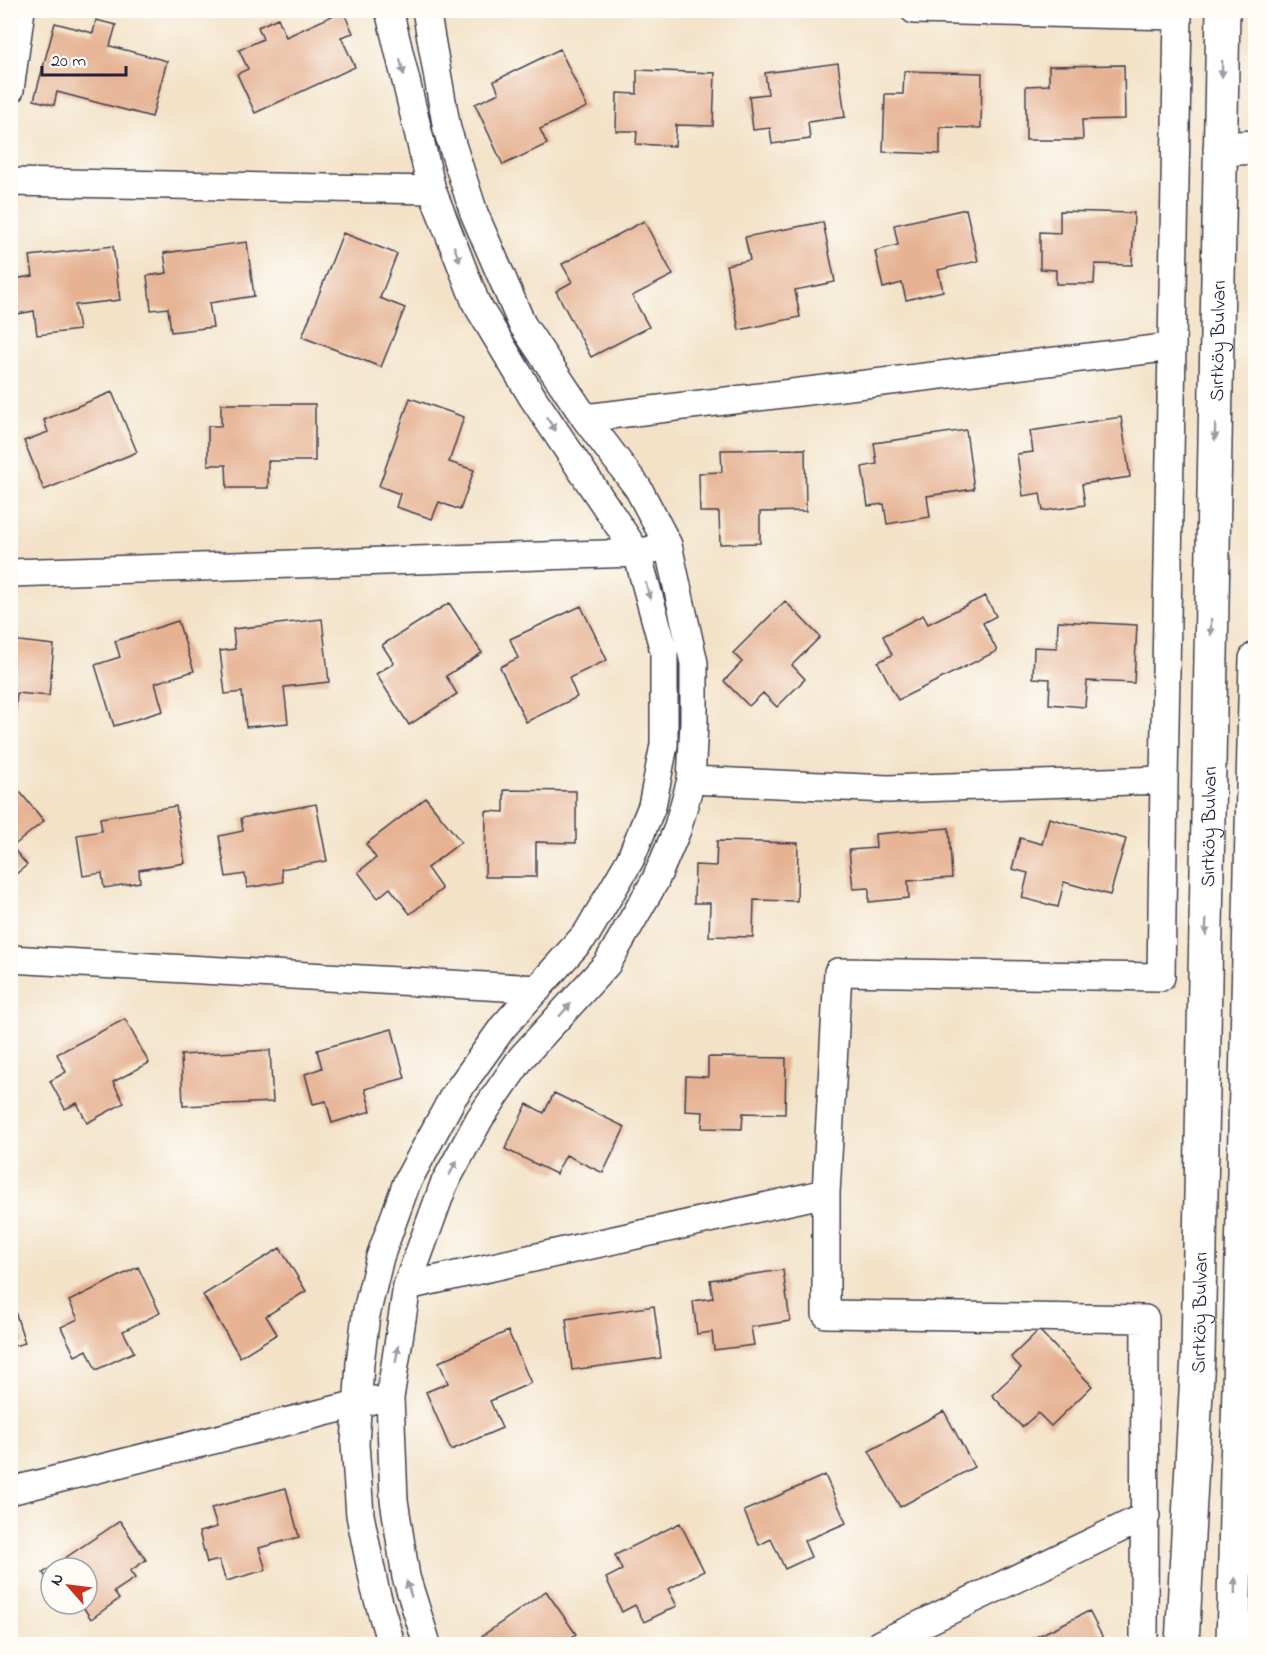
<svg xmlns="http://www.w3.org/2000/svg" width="1266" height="1655" font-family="'Indie Flower',sans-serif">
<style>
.building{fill:#e6b293}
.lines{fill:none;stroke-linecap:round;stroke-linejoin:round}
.minor-casing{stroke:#413f50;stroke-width:30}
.secondary-casing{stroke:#413f50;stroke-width:36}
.minor{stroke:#fff;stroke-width:27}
.secondary{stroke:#fff;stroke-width:33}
.oneway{fill:#9c9ca7}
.labels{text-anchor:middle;stroke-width:5;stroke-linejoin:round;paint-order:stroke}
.street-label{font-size:20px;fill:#22223b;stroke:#fdfcf7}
</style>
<rect width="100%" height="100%" fill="#fdfcf7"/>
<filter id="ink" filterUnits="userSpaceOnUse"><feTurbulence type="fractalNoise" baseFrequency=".0167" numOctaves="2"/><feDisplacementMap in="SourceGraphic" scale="12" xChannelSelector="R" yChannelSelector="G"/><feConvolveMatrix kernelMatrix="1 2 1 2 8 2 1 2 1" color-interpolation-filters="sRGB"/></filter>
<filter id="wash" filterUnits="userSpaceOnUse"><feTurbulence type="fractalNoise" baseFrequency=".008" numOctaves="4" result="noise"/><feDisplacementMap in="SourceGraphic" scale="24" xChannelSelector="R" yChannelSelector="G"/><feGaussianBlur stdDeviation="1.35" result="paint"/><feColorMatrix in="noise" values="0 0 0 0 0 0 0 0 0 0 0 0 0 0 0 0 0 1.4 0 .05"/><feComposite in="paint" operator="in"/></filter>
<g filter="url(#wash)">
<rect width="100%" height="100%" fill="#f3e2c7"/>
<g id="blocks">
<!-- building -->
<path class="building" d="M 343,11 L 353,33 L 341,37 L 355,67 L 255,113 L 237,74 L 248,69 L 239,50 L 263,39 L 258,27 L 278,18 L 286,37 Z
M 96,20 L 116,25 L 110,46 L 167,61 L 152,117 L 57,92 L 54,105 L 34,100 L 55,23 L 93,33 Z
M 560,49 L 587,107 L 540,129 L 547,144 L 503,165 L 475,104 L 499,93 L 494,81 Z
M 838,63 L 845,117 L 808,122 L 810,139 L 772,144 L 770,128 L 753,130 L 749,96 L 768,94 L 765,73 Z
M 1124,65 L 1125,119 L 1082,120 L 1083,140 L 1026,140 L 1026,86 L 1049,85 L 1049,66 Z
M 637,70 L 715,73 L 713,126 L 676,125 L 675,146 L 636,144 L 637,131 L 616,131 L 617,93 L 637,94 Z
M 904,71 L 982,73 L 981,128 L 940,127 L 940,154 L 883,152 L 885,94 L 903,94 Z
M 966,209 L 978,261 L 938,270 L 943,291 L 906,300 L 902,283 L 883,288 L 875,251 L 898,245 L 894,225 Z
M 1060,211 L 1134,213 L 1132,265 L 1095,264 L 1094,284 L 1056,284 L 1056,270 L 1040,269 L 1040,232 L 1060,233 Z
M 644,221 L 673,275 L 632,296 L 649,327 L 591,357 L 556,291 L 572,282 L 562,264 Z
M 823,222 L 835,282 L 795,290 L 800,317 L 739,330 L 726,265 L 750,260 L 745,237 Z
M 343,233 L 397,254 L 380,298 L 405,308 L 381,367 L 302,337 Z
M 247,242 L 254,296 L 209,303 L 213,327 L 171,332 L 168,308 L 151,310 L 147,276 L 167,273 L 164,253 Z
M 113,246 L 120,300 L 75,305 L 79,330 L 37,335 L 34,311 L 17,314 L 13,279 L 33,276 L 30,256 Z
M 112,392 L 137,452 L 44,490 L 24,441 L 48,432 L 44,420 Z
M 410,398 L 464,417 L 449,462 L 474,470 L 460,510 L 439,502 L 432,519 L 396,507 L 400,494 L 379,486 Z
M 221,404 L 315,404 L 315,461 L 268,461 L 268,488 L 227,488 L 226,465 L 208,465 L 208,426 L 221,426 Z
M 1121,417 L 1130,477 L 1082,484 L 1085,505 L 1043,511 L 1040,493 L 1023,496 L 1017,454 L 1033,452 L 1030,431 Z
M 966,430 L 974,489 L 927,496 L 930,517 L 887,524 L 884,504 L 868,506 L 862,467 L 877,464 L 874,443 Z
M 805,449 L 806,511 L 760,512 L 760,543 L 720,544 L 719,512 L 700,512 L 699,473 L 722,472 L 721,450 Z
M 985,596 L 996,616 L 983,623 L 997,651 L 898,700 L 878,662 L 892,655 L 883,636 L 923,615 L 928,624 Z
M 785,601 L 820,637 L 792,665 L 805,679 L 777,707 L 763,693 L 749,706 L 724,681 L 742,662 L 733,653 Z
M 449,603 L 482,653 L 446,676 L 457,694 L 409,725 L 376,674 L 394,663 L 382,645 Z
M 581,606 L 607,660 L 569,678 L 577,697 L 526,722 L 500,667 L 518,658 L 510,639 Z
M 322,619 L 329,682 L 284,687 L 288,723 L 246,727 L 242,692 L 225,694 L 220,651 L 235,649 L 233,629 Z
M 178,621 L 194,671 L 155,683 L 163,711 L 114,726 L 95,665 L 120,657 L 115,641 Z
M 1058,621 L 1137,625 L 1134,683 L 1087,681 L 1085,707 L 1049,704 L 1050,679 L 1033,678 L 1034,647 L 1057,648 Z
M 10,640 L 54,645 L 49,696 L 17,693 L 15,715 L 10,715 Z
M 10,780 L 44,821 L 12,847 L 27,865 L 10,879 Z
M 504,790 L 576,791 L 576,843 L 536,842 L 536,877 L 485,877 L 486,811 L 504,812 Z
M 426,798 L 461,842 L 427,868 L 442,889 L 410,914 L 390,888 L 378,898 L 358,872 L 376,858 L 366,844 Z
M 316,804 L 327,861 L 281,869 L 283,882 L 247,888 L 245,874 L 226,877 L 219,836 L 243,831 L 241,818 Z
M 176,806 L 185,863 L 139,870 L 140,882 L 104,888 L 102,873 L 83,876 L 77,835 L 102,831 L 100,818 Z
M 1049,818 L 1126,839 L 1110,895 L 1064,882 L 1058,907 L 1022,898 L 1028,873 L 1012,869 L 1020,838 L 1042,844 Z
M 949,828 L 952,878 L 908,881 L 909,898 L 869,902 L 869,888 L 853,889 L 849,850 L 876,848 L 875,834 Z
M 717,841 L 798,843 L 797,901 L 754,900 L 753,937 L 709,936 L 710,903 L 694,903 L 695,865 L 716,866 Z
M 125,1019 L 149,1063 L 113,1082 L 124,1103 L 87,1123 L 77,1103 L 65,1109 L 50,1081 L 66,1072 L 57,1054 Z
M 392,1029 L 405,1078 L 365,1089 L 371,1111 L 332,1123 L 326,1101 L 313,1104 L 305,1074 L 322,1068 L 317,1050 Z
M 10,1033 L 14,1033 L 15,1083 L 10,1083 Z
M 270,1050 L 273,1102 L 183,1106 L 181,1055 Z
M 708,1057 L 786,1058 L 785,1114 L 743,1113 L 742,1129 L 702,1128 L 703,1112 L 685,1111 L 686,1076 L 708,1077 Z
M 554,1093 L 625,1127 L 603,1173 L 566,1155 L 556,1174 L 505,1149 L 527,1104 L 544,1113 Z
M 280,1248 L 306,1291 L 266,1316 L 277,1334 L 240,1357 L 203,1295 Z
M 138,1267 L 160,1313 L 123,1331 L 134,1352 L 96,1370 L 87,1350 L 75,1356 L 61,1327 L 78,1319 L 69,1301 Z
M 783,1270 L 790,1321 L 751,1327 L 754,1345 L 714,1350 L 712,1332 L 697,1334 L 693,1301 L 713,1298 L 710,1280 Z
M 10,1295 L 25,1343 L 10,1347 Z
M 654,1306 L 661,1358 L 572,1370 L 566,1319 Z
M 1039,1330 L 1092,1386 L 1051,1426 L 1038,1413 L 1022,1427 L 992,1395 L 1021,1368 L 1011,1357 Z
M 508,1331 L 531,1383 L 490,1401 L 502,1428 L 451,1450 L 426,1392 L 448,1383 L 439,1362 Z
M 944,1411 L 974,1467 L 900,1507 L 869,1451 Z
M 825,1475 L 846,1523 L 804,1541 L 811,1557 L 785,1569 L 771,1539 L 759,1545 L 744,1511 Z
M 286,1488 L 299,1537 L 259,1548 L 266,1570 L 226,1581 L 219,1560 L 207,1563 L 199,1532 L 217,1527 L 211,1508 Z
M 120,1521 L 146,1560 L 130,1571 L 135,1578 L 114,1592 L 119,1599 L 91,1619 L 81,1604 L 87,1604 L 87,1568 L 51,1568 L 51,1585 L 43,1573 Z
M 680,1523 L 704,1571 L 668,1589 L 677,1606 L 644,1622 L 635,1605 L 622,1612 L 606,1578 L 622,1570 L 615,1555 Z
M 546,1591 L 576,1634 L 561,1644 L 488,1644 L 482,1636 Z
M 1089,1611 L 1106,1644 L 1022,1644 Z"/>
</g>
</g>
<g filter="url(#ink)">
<use href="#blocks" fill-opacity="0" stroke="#413f50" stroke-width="1.5"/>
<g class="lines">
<defs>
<path id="minor" d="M 389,10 L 432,190 L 476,303 L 533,398 L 637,553 L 664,651 L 664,745 L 652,806 L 630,860 L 587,933 L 503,1027 L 453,1097 L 407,1182 L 380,1257 L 366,1315 L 360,1363 L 355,1444 L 360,1515 L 375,1589 L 391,1644
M 426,10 L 447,129 L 474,213 L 522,324 L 585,418 L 638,488 L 668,545 L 694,663 L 694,723 L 691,780 L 677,830 L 655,881 L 607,964 L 522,1057 L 480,1118 L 444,1184 L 407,1286 L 390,1398 L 394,1500 L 406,1577 L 427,1644
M 10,90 L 21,10
M 10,182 L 432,190
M 585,418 L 1172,347 L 1178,16 L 914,10
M 10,573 L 637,553 L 651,550
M 691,780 L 888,789 L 1164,780 L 1161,977 L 838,972 L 826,1193 L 826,1314 L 1145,1319 L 1144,1644
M 1164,780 L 1172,347
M 10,959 L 538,989
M 407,1286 L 826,1193
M 10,1491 L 373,1400
M 880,1644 L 1146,1516"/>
<g id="secondary">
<path d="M 1220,149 L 1256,147"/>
<path id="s1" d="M 1182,1644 L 1198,1356 L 1223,10"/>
<path d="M 1233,1644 L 1256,659"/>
</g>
</defs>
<!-- minor casing -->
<use href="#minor" class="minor-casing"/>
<!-- secondary casing -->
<use href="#secondary" class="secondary-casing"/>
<!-- minor -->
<use href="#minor" class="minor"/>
<!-- secondary -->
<use href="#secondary" class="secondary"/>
</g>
<!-- one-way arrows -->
<defs><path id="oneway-solid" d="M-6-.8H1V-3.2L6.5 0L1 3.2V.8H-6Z" transform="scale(1.5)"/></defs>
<g class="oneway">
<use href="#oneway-solid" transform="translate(402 67) rotate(76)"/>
<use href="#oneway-solid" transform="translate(1222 69) rotate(91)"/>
<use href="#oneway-solid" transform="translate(457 254) rotate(69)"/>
<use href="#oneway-solid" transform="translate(551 424) rotate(56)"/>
<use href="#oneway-solid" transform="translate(1215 432) rotate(91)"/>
<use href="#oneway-solid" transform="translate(648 591) rotate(75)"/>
<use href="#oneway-solid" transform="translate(1211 627) rotate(91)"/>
<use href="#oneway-solid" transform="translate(1206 927) rotate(91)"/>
<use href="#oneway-solid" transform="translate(565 1010) rotate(-48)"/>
<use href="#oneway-solid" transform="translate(453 1168) rotate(-62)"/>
<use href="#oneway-solid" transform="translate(397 1354) rotate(-81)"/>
<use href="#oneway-solid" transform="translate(1235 1586) rotate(-89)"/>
<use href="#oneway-solid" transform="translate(409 1589) rotate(-107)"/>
</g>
</g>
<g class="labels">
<!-- street labels -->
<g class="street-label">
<text dy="7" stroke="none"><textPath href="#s1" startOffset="1304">Sırtköy Bulvarı</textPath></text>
<text dy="7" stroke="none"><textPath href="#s1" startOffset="818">Sırtköy Bulvarı</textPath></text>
<text dy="7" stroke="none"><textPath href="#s1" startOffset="332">Sırtköy Bulvarı</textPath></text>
</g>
</g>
<!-- margin -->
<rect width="1266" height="1655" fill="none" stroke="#fdfcf7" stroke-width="36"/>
<!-- north arrow -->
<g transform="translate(69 1586) rotate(298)"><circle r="28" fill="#fdfcf7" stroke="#a5a5ac" stroke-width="1.5"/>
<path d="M0-4.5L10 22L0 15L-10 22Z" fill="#c8321e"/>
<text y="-9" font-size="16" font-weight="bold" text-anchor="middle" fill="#22223b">N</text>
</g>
<!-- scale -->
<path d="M42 66v9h84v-9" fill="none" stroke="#22223b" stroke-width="3"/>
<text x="51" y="66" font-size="18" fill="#22223b" stroke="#fdfcf7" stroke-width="4.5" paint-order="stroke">20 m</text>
</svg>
